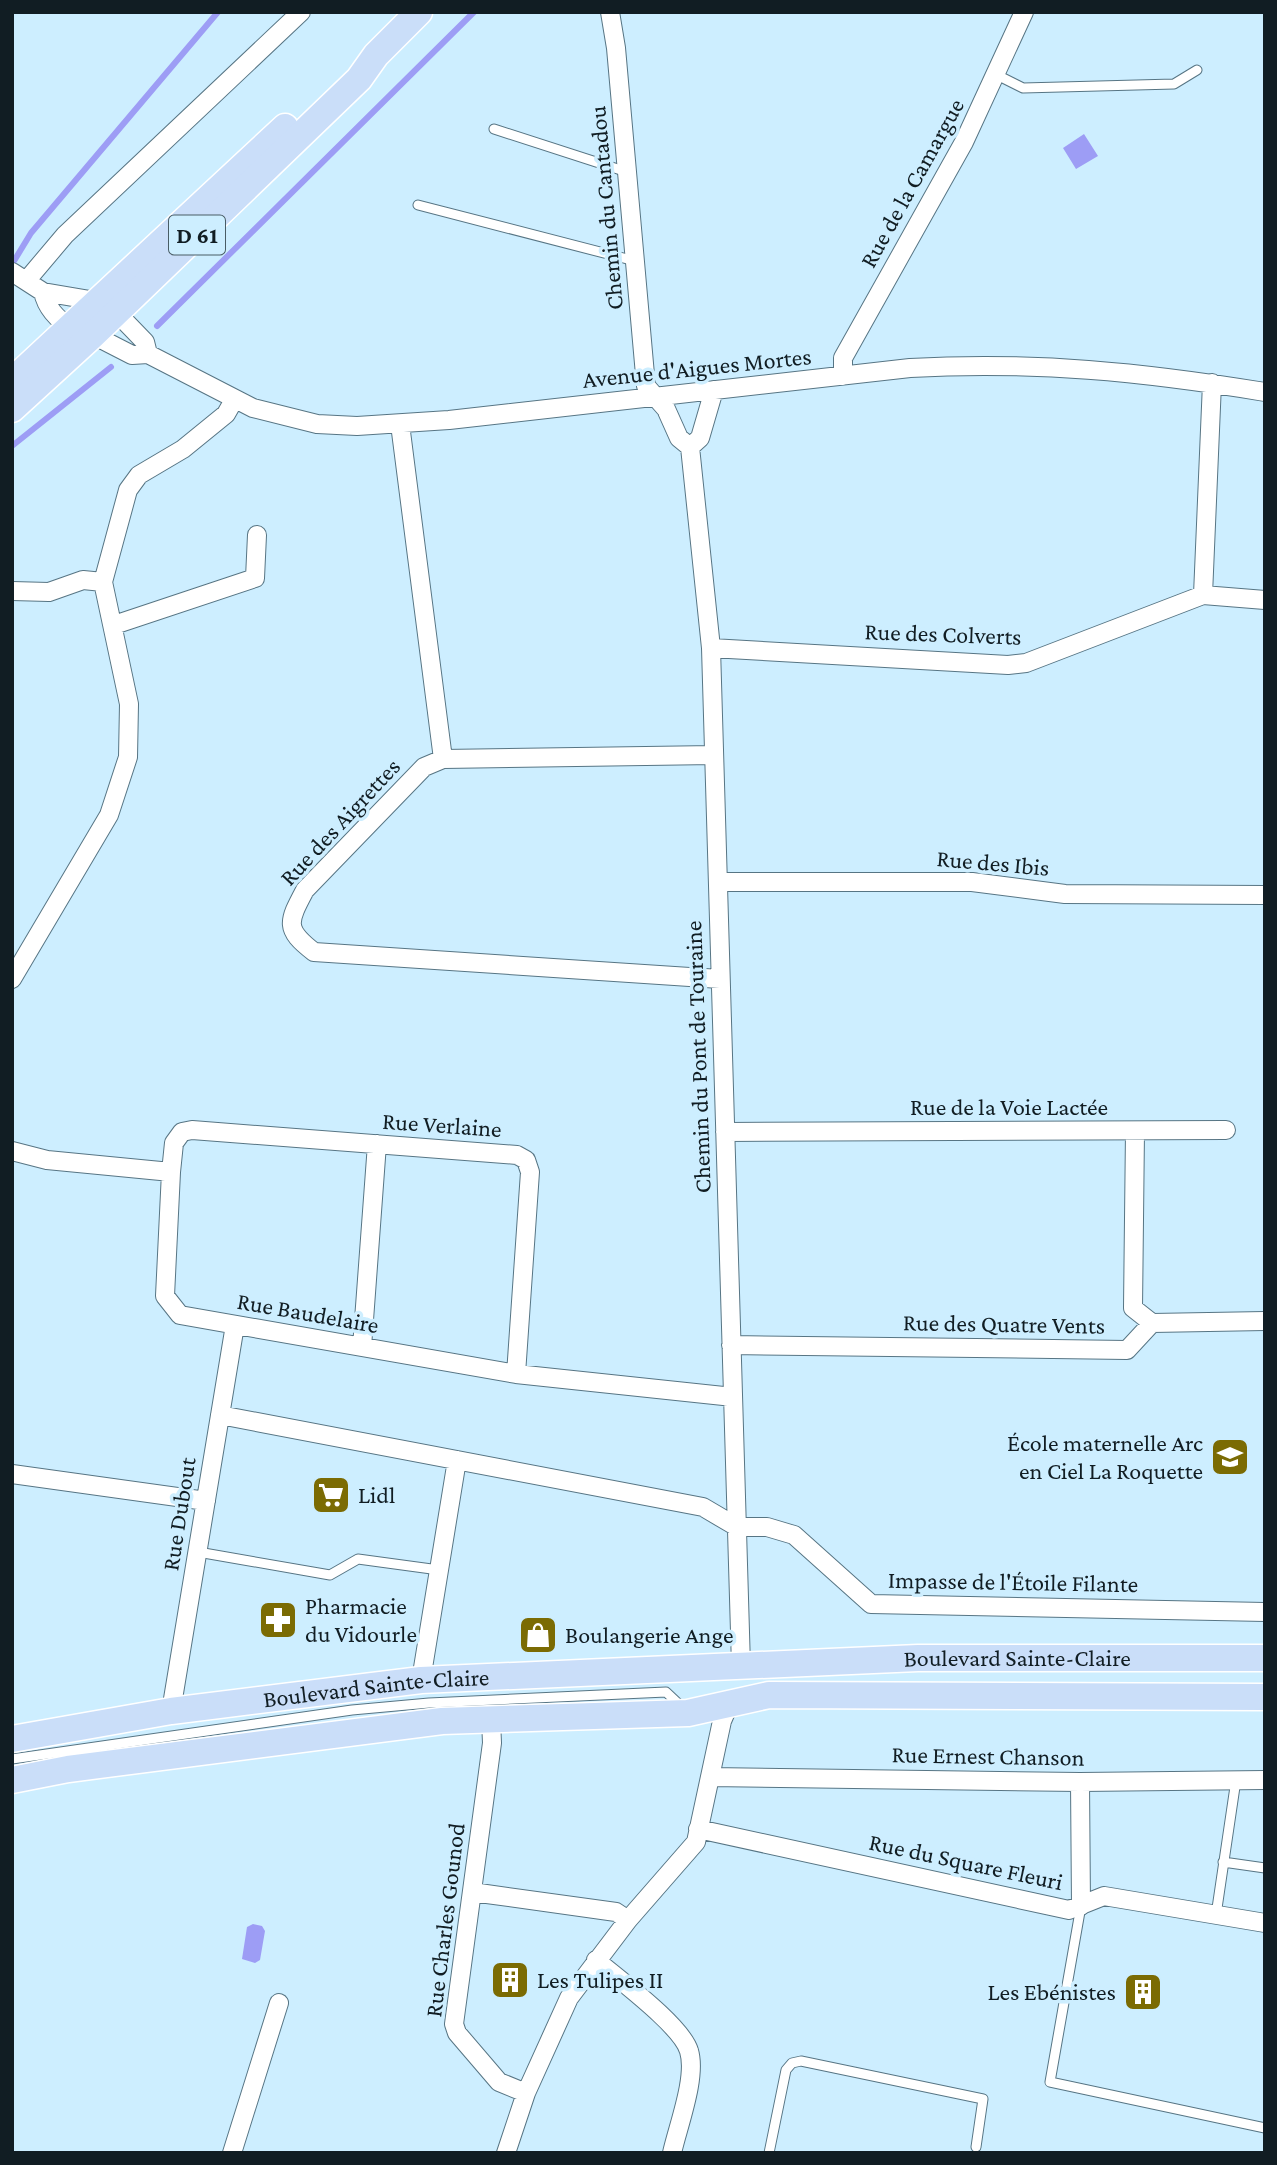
<svg xmlns="http://www.w3.org/2000/svg" width="1277" height="2165" font-family="'Crimson Pro',serif">
<style>
.water{fill:#9d9df5}
.lines{fill:none;stroke-linecap:round;stroke-linejoin:round}
.stream{stroke:#9d9df5;stroke-width:6}
.lane-casing{stroke:#577584;stroke-width:11}
.street-casing{stroke:#577584;stroke-width:20}
.primary-casing{stroke:#fff;stroke-width:29}
.lane{stroke:#fff;stroke-width:9}
.street{stroke:#fff;stroke-width:18}
.primary{stroke:#cadef9;stroke-width:26}
.labels{text-anchor:middle;stroke-width:7;stroke-linejoin:round;paint-order:stroke}
.shield{fill:#cdeeff;stroke:#495c65;stroke-width:2}
.shield-label{font-size:23px;font-weight:bold;fill:#111d23}
.street-label{font-size:24px;fill:#111d23;stroke:#cdeeff}
.poi-label{font-size:24px;fill:#111d23;stroke:#cdeeff;text-anchor:start}
</style>
<rect width="100%" height="100%" fill="#cdeeff"/>
<!-- water -->
<path class="water" d="M 1084,134 L 1098,156 L 1076,169 L 1063,148 Z
M 253,1924 L 262,1926 L 265,1931 L 260,1960 L 255,1963 L 242,1959 L 247,1927 Z"/>
<g class="lines">
<!-- stream -->
<path class="stream" d="M 14,261 L 31,233 L 218,12
M 157,326 L 474,12
M 12,446 L 111,367"/>
<defs>
<path id="lane" d="M 997,75 L 1023,88 L 1174,84 L 1197,70
M 494,129 L 627,172
M 418,205 L 635,261
M 198,1552 L 330,1575 L 358,1559 L 439,1570
M 12,1759 L 352,1710 L 429,1703 L 666,1692 L 683,1708
M 1223,1862 L 1265,1868
M 1081,1906 L 1050,2082 L 1265,2128
M 1216,1915 L 1236,1780
M 769,2153 L 786,2070 L 792,2063 L 801,2061 L 983,2099 L 976,2147"/>
<path id="street" d="M 610,12 L 616,48 L 646,386 L 666,409 L 679,438 L 690,447 L 711,648 L 741,1666
M 12,272 L 43,292 L 96,301
M 27,280 L 65,235 L 301,12
M 43,292 C 46,306 57,321 71,326
M 115,311 L 145,342 L 148,354
M 93,335 L 132,355 L 148,354 L 253,408 L 317,424 L 357,426 L 449,420 L 910,368 C 1034,361 1143,372 1265,392
M 843,376 L 843,358 L 964,142 L 1024,12
M 1212,383 L 1203,595 L 1265,600
M 400,424 L 443,759
M 690,447 L 700,438 L 714,390
M 12,591 L 49,592 L 83,580 L 103,582
M 114,625 L 255,578 L 257,535
M 711,648 L 1008,665 L 1026,663 L 1203,595
M 714,755 L 443,759 L 424,767 L 305,890 C 288,922 284,929 314,952 L 720,979
M 718,882 L 972,882 L 1065,894 L 1265,895
M 12,979 L 109,815 L 128,757 L 129,704 L 103,582 L 128,490 L 139,475 L 183,449 L 226,414 L 234,400
M 1135,1131 L 1133,1308 L 1152,1323
M 725,1132 L 1226,1130
M 12,1151 L 47,1160 L 171,1172 L 165,1296 L 180,1315 L 516,1374 L 733,1397
M 171,1172 L 174,1143 L 182,1132 L 192,1130 L 517,1155 L 526,1160 L 530,1172 L 516,1374
M 731,1345 L 1127,1350 L 1152,1323 L 1265,1321
M 362,1347 L 377,1144
M 220,1415 L 703,1507 L 737,1527 L 767,1527 L 794,1535 L 871,1604 L 1265,1612
M 12,1474 L 206,1501
M 421,1680 L 457,1460
M 171,1711 L 235,1325
M 491,1720 L 492,1743 L 454,2024 L 457,2033 L 499,2082 L 526,2093
M 710,1777 L 1080,1782 L 1265,1780
M 1080,1782 L 1081,1906
M 698,1829 L 1069,1910 L 1104,1896 L 1265,1923
M 472,1892 L 616,1912 L 628,1920
M 596,1960 C 618,1979 682,2026 689,2051 C 697,2077 678,2126 672,2153
M 232,2153 L 279,2003
M 506,2153 L 526,2093 L 569,1998 L 628,1920 L 696,1842 L 722,1721 L 729,1705"/>
<g id="primary">
<path d="M 12,381 L 285,127"/>
<path d="M 12,409 L 93,335 L 359,79 L 376,55 L 419,12"/>
<path id="s1" d="M 12,1739 L 171,1711 L 421,1680 L 918,1658 L 1265,1658"/>
<path d="M 12,1780 L 68,1769 L 442,1721 L 688,1713 L 769,1695 L 1265,1697"/>
</g>
</defs>
<!-- lane casing -->
<use href="#lane" class="lane-casing"/>
<!-- street casing -->
<use href="#street" class="street-casing"/>
<!-- primary casing -->
<use href="#primary" class="primary-casing"/>
<!-- lane -->
<use href="#lane" class="lane"/>
<!-- street -->
<use href="#street" class="street"/>
<!-- primary -->
<use href="#primary" class="primary"/>
</g>
<!-- icons -->
<defs>
<symbol id="school-square" viewBox="-11 -11 22 22"><rect x="-9" y="-9" width="18" height="18" rx="4" fill="#7b6b03" stroke="#cdeeff"/><path d="M0-5L7-2L0 1L-7-2ZM-4 1L0 2.5L4 1V4Q0 6-4 4Z" fill="#fff"/></symbol>
<symbol id="supermarket-square" viewBox="-11 -11 22 22"><rect x="-9" y="-9" width="18" height="18" rx="4" fill="#7b6b03" stroke="#cdeeff"/><path d="M-6-5.5h2.5l.6 2H6L4.5 2H-2.5L-4.4-4H-6ZM-1.5 3.2a1.3 1.3 0 1 0 .1 0ZM3 3.2a1.3 1.3 0 1 0 .1 0Z" fill="#fff"/></symbol>
<symbol id="pharmacy-square" viewBox="-11 -11 22 22"><rect x="-9" y="-9" width="18" height="18" rx="4" fill="#7b6b03" stroke="#cdeeff"/><path d="M-2-6h4v4h4v4h-4v4h-4v-4h-4v-4h4Z" fill="#fff"/></symbol>
<symbol id="shop-square" viewBox="-11 -11 22 22"><rect x="-9" y="-9" width="18" height="18" rx="4" fill="#7b6b03" stroke="#cdeeff"/><path d="M-5-2.5h2.3a2.7 3.5 0 0 1 5.4 0H5L5.5 6h-11ZM-1.5-2.5h3a1.5 2.3 0 0 0-3 0Z" fill="#fff"/></symbol>
<symbol id="building-square" viewBox="-11 -11 22 22"><rect x="-9" y="-9" width="18" height="18" rx="4" fill="#7b6b03" stroke="#cdeeff"/><path d="M-4-6H4V6H1V3H-1V6H-4ZM-2.5-4.3h1.7v1.8h-1.7ZM.8-4.3h1.7v1.8H.8ZM-2.5-1h1.7V.8h-1.7ZM.8-1h1.7V.8H.8Z" fill="#fff"/></symbol>
</defs>
<g fill-rule="evenodd">
<use href="#school-square" x="1208" y="1435" width="44" height="44"/>
<use href="#supermarket-square" x="309" y="1473" width="44" height="44"/>
<use href="#pharmacy-square" x="256" y="1598" width="44" height="44"/>
<use href="#shop-square" x="516" y="1613" width="44" height="44"/>
<use href="#building-square" x="488" y="1958" width="44" height="44"/>
<use href="#building-square" x="1121" y="1970" width="44" height="44"/>
</g>
<g class="labels">
<!-- shield labels -->
<rect class="shield" x="169" y="215.5" width="56" height="39" rx="5"/>
<g class="shield-label">
<text x="197" y="243">D 61</text>
</g>
<!-- street labels -->
<g class="street-label">
<text transform="translate(912 183) rotate(-61)" y="8">Rue de la Camargue</text>
<text transform="translate(606 208) rotate(-95)" y="8">Chemin du Cantadou</text>
<text transform="translate(697 368) rotate(-6)" y="8">Avenue d'Aigues Mortes</text>
<text transform="translate(943 634) rotate(2)" y="8">Rue des Colverts</text>
<text transform="translate(340 822) rotate(-47)" y="8">Rue des Aigrettes</text>
<text transform="translate(993 863) rotate(5)" y="8">Rue des Ibis</text>
<text transform="translate(698 1057) rotate(-92)" y="8">Chemin du Pont de Touraine</text>
<text x="1009" y="1115">Rue de la Voie Lactée</text>
<text transform="translate(442 1125) rotate(4)" y="8">Rue Verlaine</text>
<text transform="translate(308 1313) rotate(10)" y="8">Rue Baudelaire</text>
<text transform="translate(1004 1324) rotate(1)" y="8">Rue des Quatre Vents</text>
<text transform="translate(179 1514) rotate(-81)" y="8">Rue Dubout</text>
<text transform="translate(1013 1582) rotate(1)" y="8">Impasse de l'Étoile Filante</text>
<text dy="8" stroke="none"><textPath href="#s1" startOffset="1010">Boulevard Sainte-Claire</textPath></text>
<text dy="8" stroke="none"><textPath href="#s1" startOffset="368">Boulevard Sainte-Claire</textPath></text>
<text transform="translate(988 1756) rotate(1)" y="8">Rue Ernest Chanson</text>
<text transform="translate(966 1862) rotate(12)" y="8">Rue du Square Fleuri</text>
<text transform="translate(445 1920) rotate(-83)" y="8">Rue Charles Gounod</text>
</g>
<!-- poi labels -->
<g class="poi-label">
<text x="1203" y="1451" text-anchor="end">École maternelle Arc<tspan x="1203" dy="28">en Ciel La Roquette</tspan></text>
<text x="358" y="1503">Lidl</text>
<text x="305" y="1614">Pharmacie<tspan x="305" dy="28">du Vidourle</tspan></text>
<text x="565" y="1643">Boulangerie Ange</text>
<text x="537" y="1988">Les Tulipes II</text>
<text x="1116" y="2000" text-anchor="end">Les Ebénistes</text>
</g>
</g>
<!-- border -->
<rect width="1277" height="2165" fill="none" stroke="#111d23" stroke-width="28"/>
</svg>
